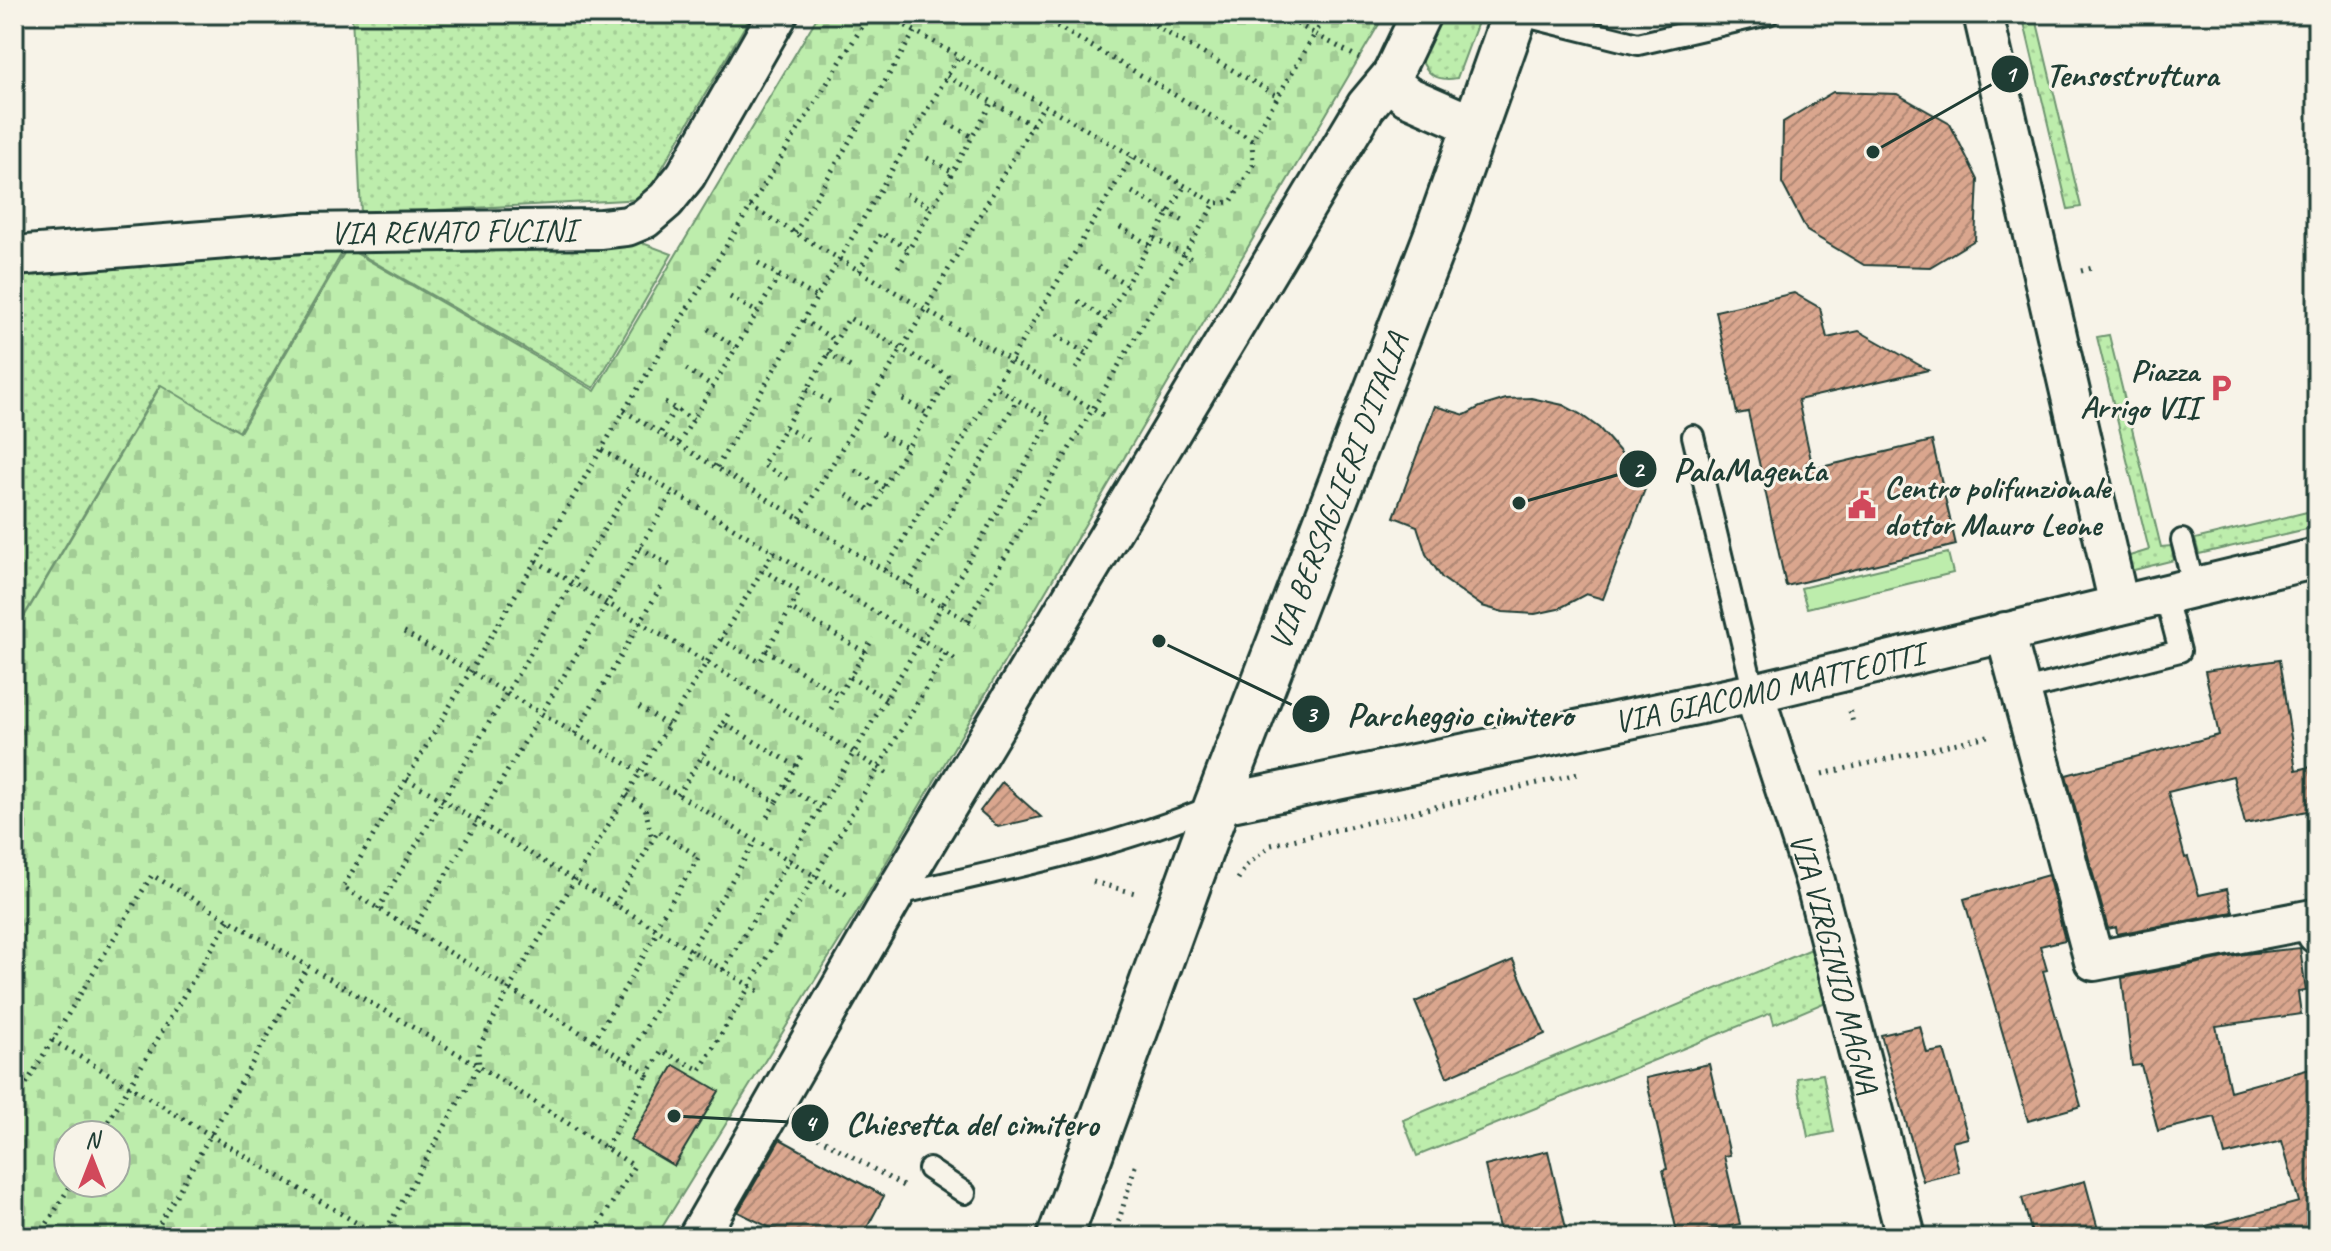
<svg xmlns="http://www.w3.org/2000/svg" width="2331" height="1251" font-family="Caveat,sans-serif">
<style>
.grass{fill:url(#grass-dots);stroke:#6e9570;stroke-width:2}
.cemetery{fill:url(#cemetery-stones);stroke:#6e9570;stroke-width:2;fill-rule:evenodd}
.green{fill:#bdedac;stroke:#6e9570;stroke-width:2}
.building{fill:url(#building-hatch);stroke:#1f3d34;stroke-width:2}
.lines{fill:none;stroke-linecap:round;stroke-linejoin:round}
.lane-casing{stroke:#1f3d34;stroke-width:26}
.street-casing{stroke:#1f3d34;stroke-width:44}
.secondary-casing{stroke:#1f3d34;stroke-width:50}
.path{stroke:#1f3d34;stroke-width:5;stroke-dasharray:2 6;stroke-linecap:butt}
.lane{stroke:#f7f3e8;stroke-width:20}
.street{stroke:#f7f3e8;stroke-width:38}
.secondary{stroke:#f7f3e8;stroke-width:44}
.labels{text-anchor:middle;stroke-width:6;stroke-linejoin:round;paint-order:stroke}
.street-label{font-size:32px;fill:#1f3d34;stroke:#f7f3e8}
.poi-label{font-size:32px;font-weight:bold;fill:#1f3d34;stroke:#f7f3e8;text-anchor:end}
.leader{fill:none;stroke:#1f3d34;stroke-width:3}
.callout-dot{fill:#1f3d34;stroke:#f7f3e8;stroke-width:3}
.mark-label{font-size:24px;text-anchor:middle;font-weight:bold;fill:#fff}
.callout-label{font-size:34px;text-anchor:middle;font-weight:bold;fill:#1f3d34;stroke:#f7f3e8;stroke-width:6;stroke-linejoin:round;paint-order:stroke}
</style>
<defs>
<pattern id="grass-dots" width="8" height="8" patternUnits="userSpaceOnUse" patternTransform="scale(2)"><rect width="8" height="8" fill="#bdedac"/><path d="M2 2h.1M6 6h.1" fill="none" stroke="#a2cc95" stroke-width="1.8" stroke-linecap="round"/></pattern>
<pattern id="cemetery-stones" width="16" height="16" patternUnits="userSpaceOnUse" patternTransform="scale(2)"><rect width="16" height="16" fill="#bdedac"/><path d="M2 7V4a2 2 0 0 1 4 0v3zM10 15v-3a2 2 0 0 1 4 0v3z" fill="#a2cc95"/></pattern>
<pattern id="building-hatch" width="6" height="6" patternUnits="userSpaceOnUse" patternTransform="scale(2)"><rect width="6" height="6" fill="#daa68e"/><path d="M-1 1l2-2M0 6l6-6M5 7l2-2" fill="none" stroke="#b08875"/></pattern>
</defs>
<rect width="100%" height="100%" fill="#f7f3e8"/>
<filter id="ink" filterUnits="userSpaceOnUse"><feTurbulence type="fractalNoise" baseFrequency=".0125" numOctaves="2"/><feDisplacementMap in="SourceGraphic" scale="16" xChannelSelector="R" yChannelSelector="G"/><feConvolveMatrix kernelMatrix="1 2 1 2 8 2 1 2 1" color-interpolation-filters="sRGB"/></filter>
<g filter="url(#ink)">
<!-- grass -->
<path class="grass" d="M 352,14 L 752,14 L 644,199 L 361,214 Z
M 1436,14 L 1481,14 L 1457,78 C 1435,82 1427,74 1418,54 Z
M 2022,14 L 2035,14 L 2081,207 L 2068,209 Z
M 637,241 L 672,254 L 594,388 L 346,246 L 239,432 L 160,385 L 14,633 L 14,273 L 345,244 Z
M 2109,335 L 2161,547 L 2171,546 L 2174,560 L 2126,572 L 2123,558 L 2149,550 L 2097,337 Z
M 2307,512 L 2311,528 L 2199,554 L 2195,539 Z
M 1814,948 L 1826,1002 L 1774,1024 L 1771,1013 L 1417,1156 L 1403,1120 Z
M 1823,1074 L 1834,1132 L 1808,1137 L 1797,1078 Z"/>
<!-- cemetery -->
<path class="cemetery" d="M 819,14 L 1385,14 L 862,904 L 656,1237 L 14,1237 L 14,634 L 161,385 L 240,432 L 347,248 L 595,391 ZM 68,1135 L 116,1135 L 116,1183 L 68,1183 Z"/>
<!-- green -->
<path class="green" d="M 1948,553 L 1953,573 L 1807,608 L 1801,588 Z"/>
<!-- building -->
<path class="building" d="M 1833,92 L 1897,94 L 1950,124 L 1978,180 L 1975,240 L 1930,267 L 1864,265 L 1807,231 L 1782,183 L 1783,122 Z
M 1794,293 L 1820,308 L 1827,338 L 1859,331 L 1928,370 L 1798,400 L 1813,469 L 1932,441 L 1956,545 L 1786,586 L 1748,412 L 1737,414 L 1716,311 Z
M 1531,398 L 1563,405 L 1580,414 L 1599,428 L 1622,454 L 1626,482 L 1645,489 L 1603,599 L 1586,594 L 1558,609 L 1535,614 L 1503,612 L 1482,606 L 1442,578 L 1426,554 L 1417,526 L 1394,517 L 1435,406 L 1465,415 L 1480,407 L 1506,399 Z
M 2279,660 L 2296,770 L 2311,767 L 2317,809 L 2245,824 L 2233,776 L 2168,792 L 2185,858 L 2188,857 L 2199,895 L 2227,889 L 2233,912 L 2117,934 L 2116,927 L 2108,929 L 2066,775 L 2219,735 L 2205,671 Z
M 1002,782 L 1041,817 L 998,827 L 980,811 Z
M 2048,875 L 2065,940 L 2040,946 L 2047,970 L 2043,971 L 2081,1106 L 2028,1121 L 1964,899 Z
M 2300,948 L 2306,991 L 2298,992 L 2301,1014 L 2216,1026 L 2230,1091 L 2310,1069 L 2317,1097 L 2317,1237 L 2208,1237 L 2206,1226 L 2299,1202 L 2282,1141 L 2225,1155 L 2215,1117 L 2158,1131 L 2141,1065 L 2132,1066 L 2122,978 L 2245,954 Z
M 1513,960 L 1545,1034 L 1447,1077 L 1415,1002 Z
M 1920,1026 L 1927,1053 L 1944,1050 L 1968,1138 L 1952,1142 L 1959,1172 L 1923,1181 L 1881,1035 Z
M 1709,1064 L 1730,1155 L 1724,1156 L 1740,1224 L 1678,1237 L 1663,1170 L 1667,1169 L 1646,1078 Z
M 674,1065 L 719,1091 L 674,1166 L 630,1140 Z
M 780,1139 L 884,1196 L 862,1237 L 789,1237 L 738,1212 Z
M 1548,1151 L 1568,1237 L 1501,1237 L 1485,1166 Z
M 2085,1181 L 2100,1237 L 2033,1237 L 2022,1198 Z"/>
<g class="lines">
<defs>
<path id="lane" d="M 1517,14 L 1638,44 L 1768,14
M 1693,436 L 1754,693
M 2182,540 L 2194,587
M 2020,691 L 2180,651 L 2165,594
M 894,895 C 1002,870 1111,849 1213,806
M 929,1169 L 965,1193"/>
<g id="street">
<path d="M 1421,14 L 1392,75 L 1393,84 L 1407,96 L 1475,126"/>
<path d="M 1983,14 L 2119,605"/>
<path id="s1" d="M 14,256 L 302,233 L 601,229 L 627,226 L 644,219 L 666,200 L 686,175 L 778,14"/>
<path d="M 2005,632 L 2094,961 L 2313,919 L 2317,934"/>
<path id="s2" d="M 1754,693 L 1815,881 L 1906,1237"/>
<path id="s3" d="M 1217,805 L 1754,693 L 2317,558"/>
<path d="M 698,1237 L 894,895 L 1366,106 L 1392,75"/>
</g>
<g id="secondary">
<path id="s4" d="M 1060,1237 L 1217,805 L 1436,237 L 1515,14"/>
</g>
</defs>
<!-- lane casing -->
<use href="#lane" class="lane-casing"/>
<!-- street casing -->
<use href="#street" class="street-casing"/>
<!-- secondary casing -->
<use href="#secondary" class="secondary-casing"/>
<!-- path -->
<path class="path" d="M 870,14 L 624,411 L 343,887 L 648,1074 L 662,1051 L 700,1070 L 946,654
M 885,14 L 1215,203
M 1036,14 L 1252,140
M 1134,14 L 1278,96
M 1327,14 L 1315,34 L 1359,58
M 947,76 L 1032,125
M 947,123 L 973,137
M 927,158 L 953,172
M 1132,192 L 1183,221
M 906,194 L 932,208
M 750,206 L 1103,415
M 1120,227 L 1149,245
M 795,233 L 915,31
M 1154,238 L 1195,261
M 758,263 L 816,297
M 898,267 L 909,249
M 1098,267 L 1126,284
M 859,271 L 881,233 L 909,249 L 992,102
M 2081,271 L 2096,267
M 730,297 L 757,312
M 1078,301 L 1106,319
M 803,320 L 836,341
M 708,329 L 736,347
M 1056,335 L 1085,353
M 828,353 L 852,368
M 686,369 L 713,386
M 1076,369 L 1184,187
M 807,389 L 832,403
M 903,399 L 928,414
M 665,402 L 693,420
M 624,411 L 942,606 L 1051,420 L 996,387
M 785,427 L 812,442
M 661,432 L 675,409
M 882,434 L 907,448
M 679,443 L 779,276
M 602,450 L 956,660
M 717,467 L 959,56
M 855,470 L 884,487
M 787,479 L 763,465 L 849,318 L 950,377 L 870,510 L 847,495
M 800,518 L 925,310 L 1044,105
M 640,548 L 673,567
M 536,561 L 707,662 L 888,774
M 885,570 L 1132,157
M 908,585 L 1017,400
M 967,621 L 1215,203 L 1231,202 L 1253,165 L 1252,140 L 1315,34 L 1280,14
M 404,632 L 849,896
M 721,639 L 760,662 L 800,592 L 763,570
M 766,650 L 839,695 L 865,652 L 790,608
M 865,652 L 873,638
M 850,677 L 886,699
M 639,707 L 669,726
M 831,709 L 839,695
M 1850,711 L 1853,723
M 723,723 L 731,709
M 575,734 L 662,585
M 796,766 L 803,753
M 1822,774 L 1992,735
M 407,779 L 760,992
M 785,786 L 821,807
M 627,795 L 645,807 L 652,839
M 678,795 L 723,723 L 796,766 L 776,802 L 702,758
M 767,817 L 776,802
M 1238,879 L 1247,865 L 1271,845 L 1577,774
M 1093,882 L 1139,894
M 614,905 L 658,831 L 699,857 L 654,929
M 378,909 L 639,471
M 413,930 L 673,492
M 723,970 L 942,606 L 976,626
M 52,1040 L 380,1237
M 594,1041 L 658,931
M 626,1061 L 755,841
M 14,1104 L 152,875 L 479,1066 L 634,1166 L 592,1237
M 804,1129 L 903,1186
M 100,1135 L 229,920
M 606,1148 L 648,1074
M 39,1237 L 72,1183
M 152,1237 L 308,966
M 382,1237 L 479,1066 L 478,1049 L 509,989 L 774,551
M 1114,1237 L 1136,1163"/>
<!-- lane -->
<use href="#lane" class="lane"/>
<!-- street -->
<use href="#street" class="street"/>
<!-- secondary -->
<use href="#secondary" class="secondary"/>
</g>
</g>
<!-- icons -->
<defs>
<symbol id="parking-bare" viewBox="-9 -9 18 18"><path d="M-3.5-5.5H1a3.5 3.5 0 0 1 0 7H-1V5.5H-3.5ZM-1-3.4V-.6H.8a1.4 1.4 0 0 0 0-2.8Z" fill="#d1495b" stroke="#f7f3e8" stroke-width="2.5" paint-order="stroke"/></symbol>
<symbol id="civic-bare" viewBox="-9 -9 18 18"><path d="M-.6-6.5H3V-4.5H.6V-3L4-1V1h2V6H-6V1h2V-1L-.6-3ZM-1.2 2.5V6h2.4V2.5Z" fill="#d1495b" stroke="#f7f3e8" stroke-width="2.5" paint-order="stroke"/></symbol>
</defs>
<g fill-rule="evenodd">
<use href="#parking-bare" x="2201" y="368" width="40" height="40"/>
<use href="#civic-bare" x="1842" y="485" width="40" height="40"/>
</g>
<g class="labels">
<!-- street labels -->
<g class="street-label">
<text dy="11" stroke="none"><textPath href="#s1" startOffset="440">VIA RENATO FUCINI</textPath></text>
<text dy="11" stroke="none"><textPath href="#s4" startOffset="796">VIA BERSAGLIERI D'ITALIA</textPath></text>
<text dy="11" stroke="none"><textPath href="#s3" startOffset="564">VIA GIACOMO MATTEOTTI</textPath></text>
<text dy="11" stroke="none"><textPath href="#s2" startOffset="282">VIA VIRGINIO MAGNA</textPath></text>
</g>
<!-- poi labels -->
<g class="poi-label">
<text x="2199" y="381">Piazza<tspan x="2199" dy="37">Arrigo VII</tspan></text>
<text x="1884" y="498" text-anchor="start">Centro polifunzionale<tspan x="1884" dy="37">dottor Mauro Leone</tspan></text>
</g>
</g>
<!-- callouts -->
<path class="leader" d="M1873 152L2010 74M1519 503L1638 469M1159 641L1311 714M674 1116L810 1123"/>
<g class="callout-dot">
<circle cx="1873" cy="152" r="8"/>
<circle cx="1519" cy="503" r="8"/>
<circle cx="1159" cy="641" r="8"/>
<circle cx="674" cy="1116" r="8"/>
<circle cx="2010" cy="74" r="20"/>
<circle cx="1638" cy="469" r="20"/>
<circle cx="1311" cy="714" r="20"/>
<circle cx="810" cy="1123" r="20"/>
</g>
<g class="mark-label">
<text x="2010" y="82">1</text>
<text x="1638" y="477">2</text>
<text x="1311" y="722">3</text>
<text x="810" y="1131">4</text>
</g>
<g class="callout-label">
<text x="2132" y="86">Tensostruttura</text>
<text x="1750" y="481">PalaMagenta</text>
<text x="1460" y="726">Parcheggio cimitero</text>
<text x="972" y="1135">Chiesetta del cimitero</text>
</g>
<!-- margin -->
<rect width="2331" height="1251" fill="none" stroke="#f7f3e8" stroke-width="48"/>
<rect x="24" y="24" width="2283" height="1203" fill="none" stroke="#1f3d34" stroke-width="3" filter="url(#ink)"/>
<!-- north arrow -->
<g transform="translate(92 1159)"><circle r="38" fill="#f7f3e8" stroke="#a1aaa0" stroke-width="2"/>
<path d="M0-6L14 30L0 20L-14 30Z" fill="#d1495b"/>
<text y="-12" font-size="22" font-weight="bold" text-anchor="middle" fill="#1f3d34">N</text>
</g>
</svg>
